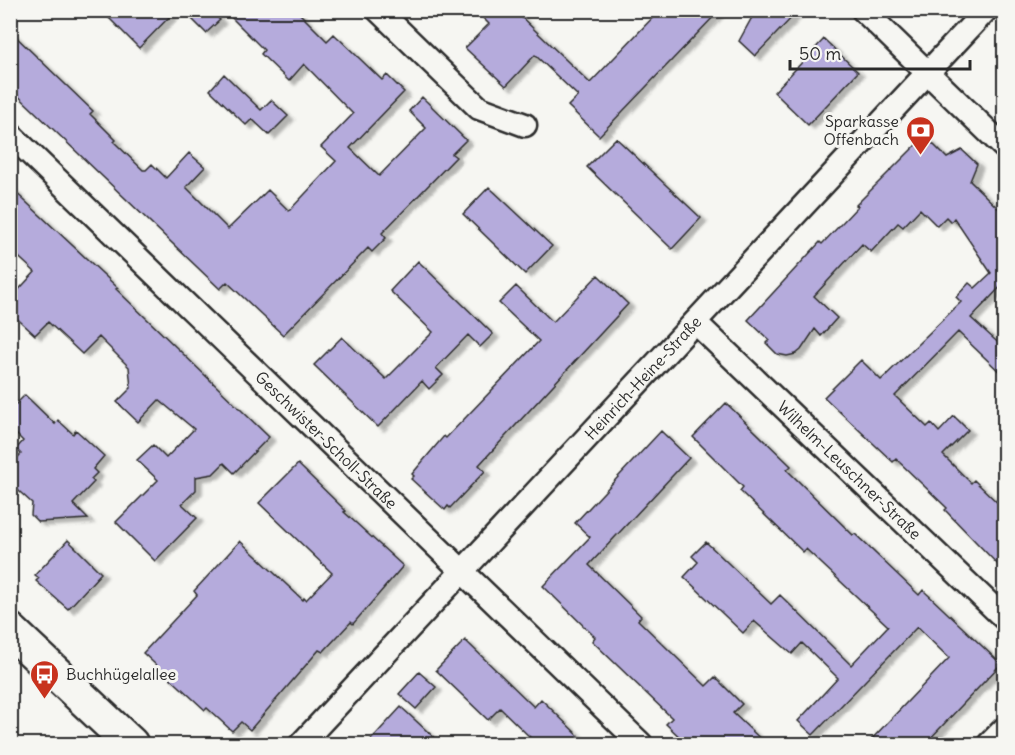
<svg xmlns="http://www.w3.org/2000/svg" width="1015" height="755" font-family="Delius,sans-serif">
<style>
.building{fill:#b5abdc;stroke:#2b2b2b;stroke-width:1.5;filter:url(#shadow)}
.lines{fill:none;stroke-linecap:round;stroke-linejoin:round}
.street-casing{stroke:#2b2b2b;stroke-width:27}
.secondary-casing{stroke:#2b2b2b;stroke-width:38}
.street{stroke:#f6f6f2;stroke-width:22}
.secondary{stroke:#f6f6f2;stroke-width:33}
.labels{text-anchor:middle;stroke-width:6;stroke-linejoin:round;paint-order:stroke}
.poi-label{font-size:16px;fill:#2b2b2b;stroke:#f6f6f2;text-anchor:end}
.street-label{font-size:16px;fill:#2b2b2b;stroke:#f6f6f2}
</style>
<defs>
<filter id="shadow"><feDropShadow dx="6" dy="4" stdDeviation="1.5" flood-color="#0004"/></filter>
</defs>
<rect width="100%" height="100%" fill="#f6f6f2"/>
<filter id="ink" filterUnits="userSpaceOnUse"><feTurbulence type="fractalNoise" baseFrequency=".0167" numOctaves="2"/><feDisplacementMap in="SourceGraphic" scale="12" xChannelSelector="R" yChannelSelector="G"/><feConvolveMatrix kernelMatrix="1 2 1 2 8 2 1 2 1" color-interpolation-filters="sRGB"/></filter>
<g filter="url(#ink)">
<!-- building -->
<path class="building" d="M 101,10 L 176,10 L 139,48 Z
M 183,10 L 210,10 L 220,20 L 206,33 Z
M 224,10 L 296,10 L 327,41 L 334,34 L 382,80 L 387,75 L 404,92 L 350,148 L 379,176 L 426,128 L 409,111 L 422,97 L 466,140 L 452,154 L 456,157 L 382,233 L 386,238 L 372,252 L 368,248 L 283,335 L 227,282 L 220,289 L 10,88 L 10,31 L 93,111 L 90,114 L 116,140 L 114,142 L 143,170 L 146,170 L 152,164 L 166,178 L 189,153 L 205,167 L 186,187 L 228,229 L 268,190 L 289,211 L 336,161 L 321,147 L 353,114 L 304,64 L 289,81 L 261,54 L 264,50 Z
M 475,10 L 514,10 L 590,83 L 660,10 L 720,10 L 599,136 L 568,106 L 578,96 L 535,55 L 506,86 L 465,48 L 489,24 Z
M 756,10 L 799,10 L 755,56 L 739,41 Z
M 824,39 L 858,72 L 808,125 L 774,92 Z
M 224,74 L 261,110 L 271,100 L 288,116 L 269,135 L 252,119 L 246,125 L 210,90 Z
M 925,136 L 947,158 L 962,150 L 977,164 L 970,181 L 1005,215 L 1005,263 L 998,271 L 1005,277 L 1005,282 L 971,318 L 1005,349 L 1005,377 L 958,332 L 895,396 L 927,427 L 931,423 L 939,432 L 954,416 L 968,430 L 943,455 L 971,483 L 974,480 L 1005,510 L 1005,572 L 945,510 L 947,508 L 896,459 L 893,462 L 824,397 L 861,360 L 881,380 L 961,302 L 956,297 L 969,283 L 975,288 L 991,273 L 954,218 L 951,222 L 946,217 L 937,226 L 920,209 L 903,227 L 898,223 L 871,252 L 862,244 L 814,296 L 837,318 L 821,336 L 815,329 L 801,350 L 796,354 L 787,356 L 777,354 L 766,343 L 769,340 L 748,320 L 820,242 L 822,244 L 858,206 L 856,205 Z
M 616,138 L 701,218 L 672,249 L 587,167 Z
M 10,187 L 118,288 L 116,289 L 269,437 L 234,473 L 224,463 L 213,474 L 196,477 L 196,490 L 182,504 L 197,518 L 155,561 L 116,522 L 158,480 L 137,460 L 153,445 L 166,458 L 194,429 L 159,400 L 138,422 L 117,402 L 131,388 L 129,367 L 99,337 L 82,354 L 48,322 L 35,335 L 10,312 L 10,299 L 35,272 L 10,249 Z
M 489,187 L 552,246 L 525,274 L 463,214 Z
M 418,261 L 493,334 L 480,347 L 468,335 L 436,368 L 443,375 L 429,389 L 422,381 L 378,427 L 314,365 L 342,337 L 386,379 L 433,332 L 390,291 Z
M 598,275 L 628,304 L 479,465 L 485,471 L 450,508 L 448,506 L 445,510 L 411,479 L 414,476 L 412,474 L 444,436 L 446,438 L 539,341 L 499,303 L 516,286 L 553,322 Z
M 25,395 L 55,424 L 58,420 L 73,434 L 76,430 L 104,456 L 93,469 L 97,473 L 91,479 L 94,482 L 73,504 L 88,519 L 38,522 L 31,515 L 32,503 L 10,483 L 10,465 L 21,454 L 16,449 L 23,441 L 10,428 L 10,410 Z
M 726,403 L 791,466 L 787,470 L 853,535 L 855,534 L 919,595 L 923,590 L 1001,664 L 925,744 L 867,744 L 949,658 L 917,627 L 813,735 L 798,721 L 838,678 L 802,643 L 792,654 L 754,621 L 743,633 L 684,577 L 698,562 L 692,556 L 706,542 L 771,604 L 780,595 L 851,665 L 888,626 L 806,549 L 803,552 L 740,491 L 743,487 L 693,437 Z
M 661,431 L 689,458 L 589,565 L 641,616 L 638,620 L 706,686 L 715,677 L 742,704 L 733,713 L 766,744 L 687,744 L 666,724 L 672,718 L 592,641 L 595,637 L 543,586 L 590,537 L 575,523 Z
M 298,464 L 346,511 L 344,512 L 403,566 L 353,624 L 351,622 L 323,652 L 319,650 L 250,730 L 241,722 L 232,731 L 207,708 L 205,710 L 143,653 L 197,595 L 194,591 L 240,541 L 303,600 L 304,598 L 306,600 L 332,573 L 259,503 Z
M 68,540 L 101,573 L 68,609 L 36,581 L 39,578 L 35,575 Z
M 465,640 L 534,707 L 541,699 L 587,744 L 537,744 L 500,708 L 488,720 L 436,670 Z
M 419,672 L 436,687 L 416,709 L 399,694 Z
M 401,707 L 441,744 L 367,744 Z"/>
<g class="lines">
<defs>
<g id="street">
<path d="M 378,10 L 479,108 L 525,125"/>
<path d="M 863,10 L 1004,147"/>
<path id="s1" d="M 10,134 L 641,744"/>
<path id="s2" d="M 695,322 L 1004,618"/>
<path id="s3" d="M 301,744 L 986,10"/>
<path d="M 989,744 L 1004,729"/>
</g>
<path id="secondary" d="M 10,630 L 131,744"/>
</defs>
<!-- street casing -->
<use href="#street" class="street-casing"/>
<!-- secondary casing -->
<use href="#secondary" class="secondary-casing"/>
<!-- street -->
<use href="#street" class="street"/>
<!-- secondary -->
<use href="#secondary" class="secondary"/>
</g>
</g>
<!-- icons -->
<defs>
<symbol id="bank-pin" viewBox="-11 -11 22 30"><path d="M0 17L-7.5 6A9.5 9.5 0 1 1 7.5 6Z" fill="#c8321e" stroke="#f6f6f2"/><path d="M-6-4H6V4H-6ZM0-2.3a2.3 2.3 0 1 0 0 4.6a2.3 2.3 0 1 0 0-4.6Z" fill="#fff"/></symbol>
<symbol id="bus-pin" viewBox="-11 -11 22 30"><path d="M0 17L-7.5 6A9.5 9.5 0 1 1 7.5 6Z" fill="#c8321e" stroke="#f6f6f2"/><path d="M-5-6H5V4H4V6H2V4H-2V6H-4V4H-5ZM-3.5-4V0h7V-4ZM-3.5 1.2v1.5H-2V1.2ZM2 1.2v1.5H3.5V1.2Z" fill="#fff"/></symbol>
</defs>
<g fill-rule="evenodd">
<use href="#bank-pin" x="904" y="114" width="33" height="45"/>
<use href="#bus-pin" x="28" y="658" width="33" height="45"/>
</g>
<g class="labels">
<!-- poi labels -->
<g class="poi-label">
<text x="899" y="127">Sparkasse<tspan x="899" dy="18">Offenbach</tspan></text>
<text x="66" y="680" text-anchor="start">Buchhügelallee</text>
</g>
<!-- street labels -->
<g class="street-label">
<text dy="6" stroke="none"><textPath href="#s3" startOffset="501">Heinrich-Heine-Straße</textPath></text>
<text dy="6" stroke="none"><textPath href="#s1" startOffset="440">Geschwister-Scholl-Straße</textPath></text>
<text dy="6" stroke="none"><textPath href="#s2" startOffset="214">Wilhelm-Leuschner-Straße</textPath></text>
</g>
</g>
<!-- margin -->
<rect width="1015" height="755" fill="none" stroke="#f6f6f2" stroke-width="36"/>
<rect x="18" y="18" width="979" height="719" fill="none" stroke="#2b2b2b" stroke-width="2" filter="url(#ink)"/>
<!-- scale -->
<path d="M790 60v9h180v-9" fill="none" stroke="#2b2b2b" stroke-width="3"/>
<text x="799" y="60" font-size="18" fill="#2b2b2b" stroke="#f6f6f2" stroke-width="4.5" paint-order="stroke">50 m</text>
</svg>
